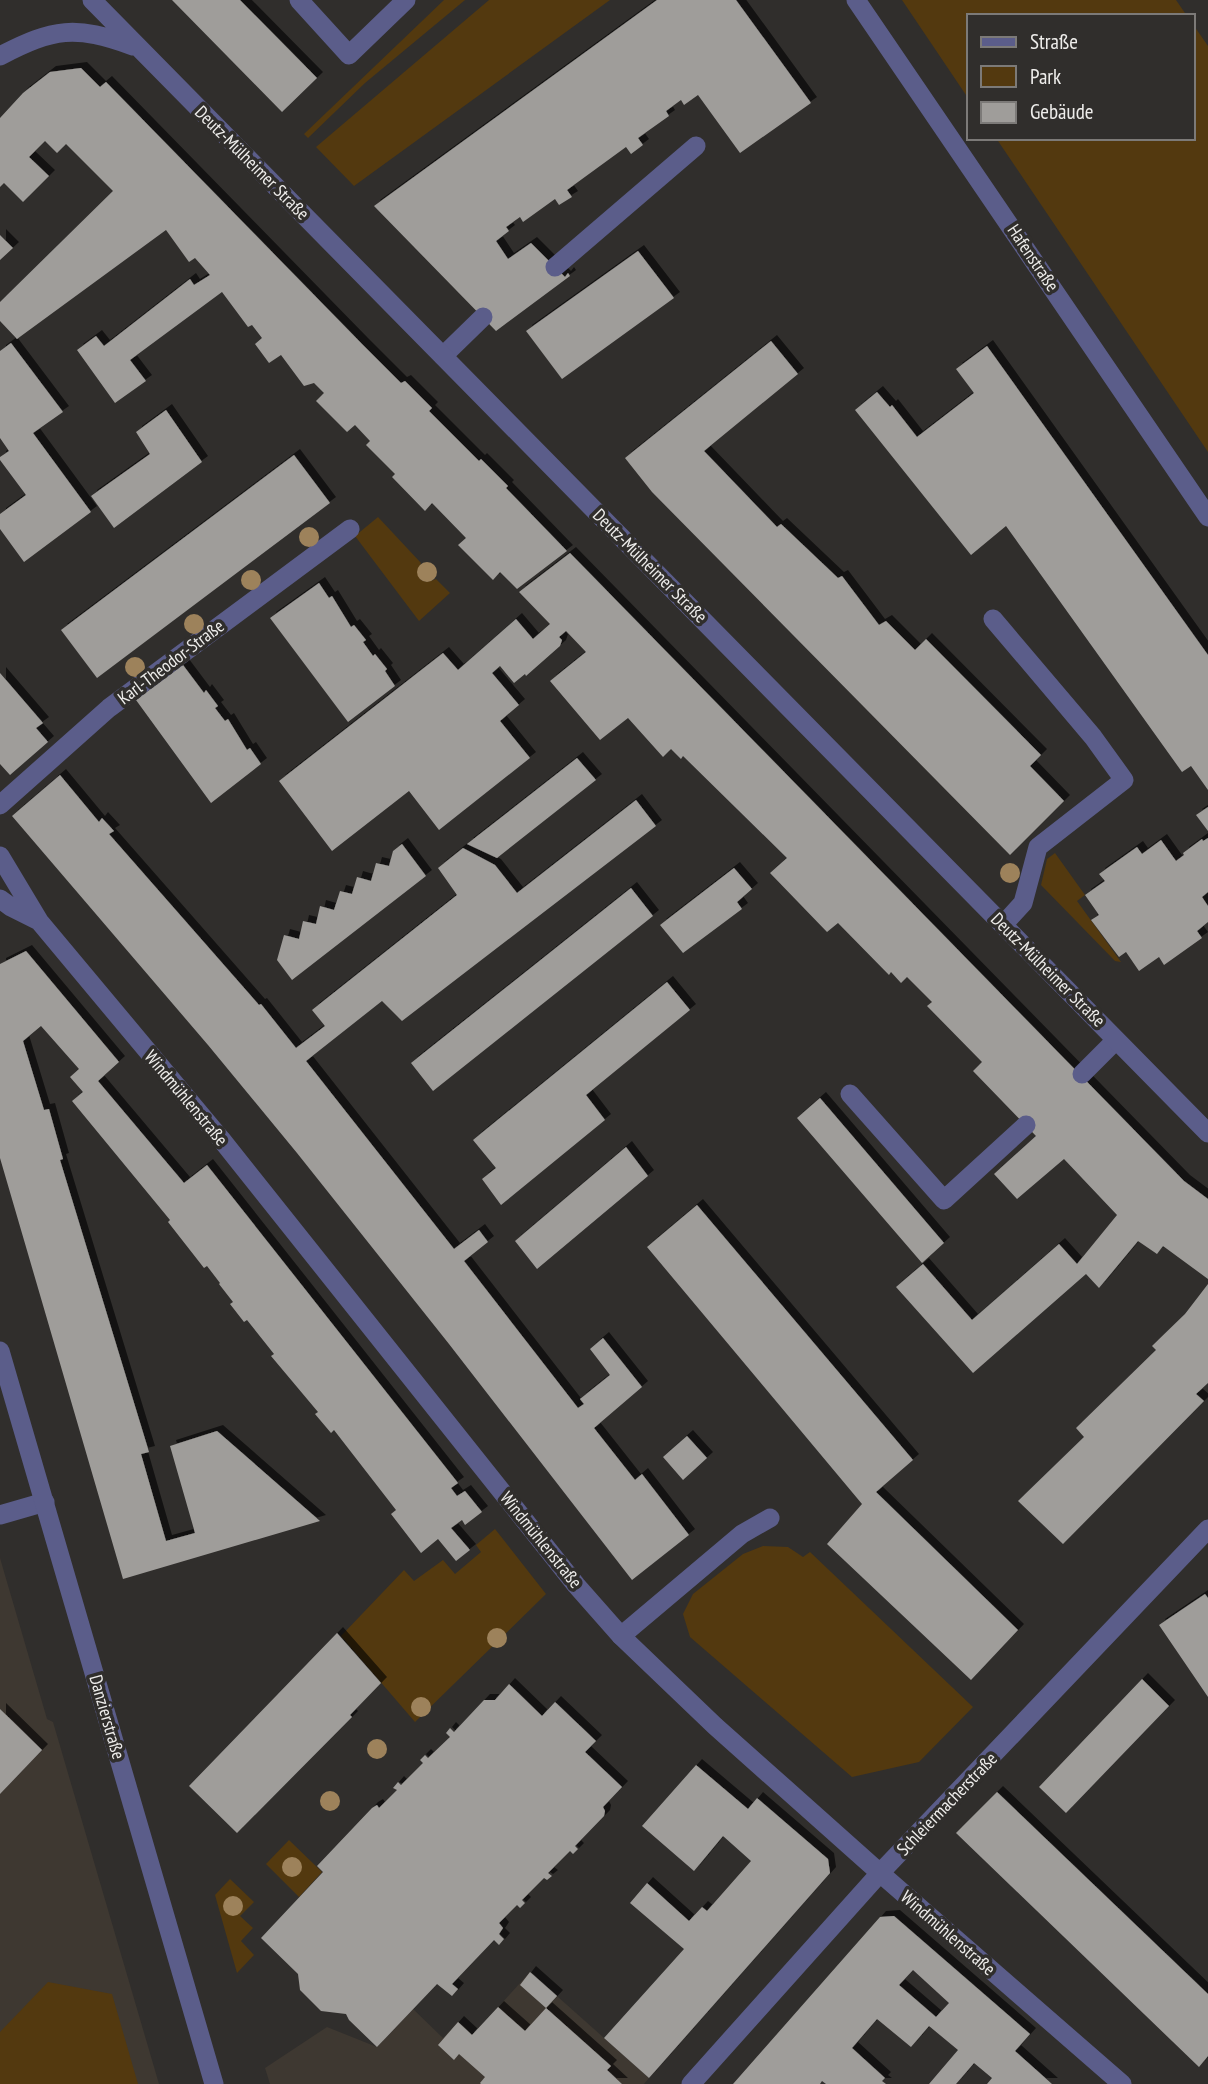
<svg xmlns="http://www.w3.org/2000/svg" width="1208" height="2084" font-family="'PT Sans Narrow',sans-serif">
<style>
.built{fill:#3e3831}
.green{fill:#53390f}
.building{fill:#9f9d9a;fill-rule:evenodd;filter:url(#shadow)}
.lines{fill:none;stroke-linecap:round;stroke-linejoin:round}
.service{stroke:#5b5d8a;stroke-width:19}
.minor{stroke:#5b5d8a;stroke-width:19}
.tertiary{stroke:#5b5d8a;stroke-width:19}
.tree{fill:#9d825b}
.labels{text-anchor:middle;stroke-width:7;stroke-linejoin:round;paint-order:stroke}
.street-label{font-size:18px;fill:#eeedeb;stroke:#302e2c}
</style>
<defs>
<filter id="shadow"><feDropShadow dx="6" dy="-6" stdDeviation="0" flood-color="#0009"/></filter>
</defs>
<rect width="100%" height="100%" fill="#302e2c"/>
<!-- built -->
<path class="built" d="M 0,1558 L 47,1719 L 53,1722 L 159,2084 L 0,2084 Z
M 530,1972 L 649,2078 L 644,2084 L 270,2084 L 265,2068 L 327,2027 L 377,2047 L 413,2009 L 443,2038 L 458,2022 L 473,2035 Z"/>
<!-- green -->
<path class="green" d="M 444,0 L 465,0 L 365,83 L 308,138 L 304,134 Z
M 489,0 L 610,0 L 354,186 L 316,147 Z
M 902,0 L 1176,0 L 1187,16 L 968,16 L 968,98 Z
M 1192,23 L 1208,46 L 1208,452 L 996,138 L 1192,138 Z
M 378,517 L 421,563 C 413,577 422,586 436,579 L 450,593 L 419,621 L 355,536 Z
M 1055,853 L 1085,895 L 1077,901 L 1121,962 L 1115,961 L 1041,885 L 1047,859 Z
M 495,1529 L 546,1594 L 415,1722 L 341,1636 L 404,1570 L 414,1581 L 443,1560 L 455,1574 L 481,1552 L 476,1545 Z
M 763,1546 L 788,1547 L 803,1557 L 810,1552 L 973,1707 L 919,1762 L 852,1777 L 690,1637 L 683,1614 L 693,1594 L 743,1554 Z
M 289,1840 L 322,1872 L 299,1897 L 266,1864 Z
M 230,1879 L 254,1902 L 240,1916 L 253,1928 L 241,1941 L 254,1955 L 237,1973 L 215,1895 Z
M 48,1982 L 112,1994 L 138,2084 L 0,2084 L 0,2032 Z"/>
<!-- building -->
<path class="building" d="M 172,0 L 240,0 L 317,78 L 282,112 Z
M 657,0 L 736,0 L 811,103 L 740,153 L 698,95 L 684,105 L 681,100 L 666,111 L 669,116 L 638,138 L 643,145 L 631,154 L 626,147 L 567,190 L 572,197 L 559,205 L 555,199 L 523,222 L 520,217 L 506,227 L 509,231 L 496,241 L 508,259 L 531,243 L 565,277 L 568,273 L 570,276 L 496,331 L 374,206 Z
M 81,68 L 100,87 L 106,82 L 362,344 L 401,383 L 405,381 L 432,408 L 429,411 L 479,461 L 481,459 L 508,486 L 506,488 L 567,551 L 517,589 L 500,572 L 493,580 L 458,545 L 466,538 L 432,503 L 425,511 L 392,477 L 395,474 L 366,445 L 370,441 L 355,425 L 347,432 L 316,401 L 324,393 L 314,383 L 304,386 L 281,355 L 269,363 L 255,344 L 262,338 L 252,325 L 248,327 L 222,292 L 130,360 L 146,381 L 115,403 L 77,350 L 96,336 L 104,346 L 190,279 L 194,285 L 210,275 L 195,258 L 189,262 L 166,230 L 17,339 L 0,321 L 0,302 L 113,191 L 66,144 L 57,153 L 45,141 L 29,157 L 49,176 L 23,202 L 4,183 L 0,187 L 0,118 L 23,93 L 50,72 Z
M 0,235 L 13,248 L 0,260 Z
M 638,251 L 674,298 L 562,379 L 526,331 Z
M 771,341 L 798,374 L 704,451 L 777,527 L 781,524 L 838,578 L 842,576 L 879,625 L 886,621 L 915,650 L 926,639 L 1041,755 L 1030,766 L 1064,801 L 1010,855 L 652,492 L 625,458 Z
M 11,343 L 63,412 L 33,433 L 91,512 L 24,562 L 0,529 L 0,514 L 26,495 L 0,460 L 0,457 L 9,451 L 0,438 L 0,351 Z
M 987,346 L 1208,655 L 1208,790 L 1191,766 L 1182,772 L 1006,526 L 971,555 L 855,410 L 877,392 L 890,407 L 892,405 L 917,437 L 974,393 L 956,369 Z
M 166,410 L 202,462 L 114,528 L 91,496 L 150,454 L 136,432 Z
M 294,455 L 330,503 L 97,678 L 61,630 Z
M 570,553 L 1184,1181 L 1208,1199 L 1208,1279 L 1163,1246 L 1157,1254 L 1138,1241 L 1099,1288 L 1086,1274 L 973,1373 L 896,1287 L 923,1264 L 972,1320 L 1059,1244 L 1077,1264 L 1117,1215 L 1064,1159 L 1017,1199 L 994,1174 L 1036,1136 L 973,1071 L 982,1062 L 927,1006 L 932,1002 L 907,977 L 901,983 L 891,972 L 889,975 L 838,923 L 827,932 L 770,873 L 787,858 L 683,756 L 681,759 L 671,749 L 663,757 L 628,718 L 600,740 L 550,681 L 586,652 L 566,631 L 559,637 L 562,640 L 560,646 L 526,676 L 525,674 L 514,683 L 500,666 L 492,673 L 519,705 L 500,721 L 530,758 L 439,830 L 409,791 L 332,851 L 279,781 L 443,653 L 458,670 L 516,619 L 533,639 L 550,624 L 519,592 Z
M 319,583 L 329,598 L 332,596 L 351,627 L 354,625 L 366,640 L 363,642 L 373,656 L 375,654 L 387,669 L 385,671 L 395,686 L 348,722 L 270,618 Z
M 183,665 L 204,693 L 206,690 L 218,706 L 215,708 L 225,721 L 228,719 L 247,750 L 250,748 L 261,764 L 211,803 L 136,700 Z
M 0,673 L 43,723 L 36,728 L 48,742 L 10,775 L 0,764 Z
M 577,758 L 596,780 L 497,858 L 467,844 Z
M 60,775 L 99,822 L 102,818 L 114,831 L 109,834 L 259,1005 L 261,1004 L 296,1048 L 325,1026 L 312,1010 L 457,895 L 438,868 L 463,848 L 495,865 L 517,893 L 636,800 L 656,826 L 402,1021 L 382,1001 L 306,1061 L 454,1249 L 479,1230 L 488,1242 L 464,1261 L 578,1408 L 584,1404 L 580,1399 L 610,1375 L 590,1349 L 603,1338 L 642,1387 L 594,1428 L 635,1480 L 642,1474 L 689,1535 L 632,1580 L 449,1344 L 297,1153 L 208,1045 L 12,816 Z
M 1208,807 L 1208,831 L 1196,815 Z
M 1208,838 L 1208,892 L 1202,897 L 1208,906 L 1208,922 L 1197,931 L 1202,938 L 1164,965 L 1159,957 L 1139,971 L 1126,952 L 1119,957 L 1091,920 L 1099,915 L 1085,895 L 1105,881 L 1099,874 L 1137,847 L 1142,854 L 1161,840 L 1176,861 L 1184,855 L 1183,853 L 1202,839 L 1203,841 Z
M 402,844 L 426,876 L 292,980 L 277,960 L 284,935 L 299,939 L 303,921 L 316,924 L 320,906 L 334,910 L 340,891 L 352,894 L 357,877 L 371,881 L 376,863 L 389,866 L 393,851 Z
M 734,868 L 752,889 L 737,902 L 742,909 L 683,953 L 660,925 Z
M 631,888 L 653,916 L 433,1091 L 411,1063 Z
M 26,951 L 119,1062 L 98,1081 L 184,1183 L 207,1165 L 458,1483 L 451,1488 L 457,1496 L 465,1491 L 482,1512 L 465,1525 L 462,1520 L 451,1528 L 470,1550 L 456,1561 L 438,1539 L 421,1553 L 391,1514 L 396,1510 L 334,1430 L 331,1433 L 315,1414 L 318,1412 L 271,1356 L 274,1354 L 247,1320 L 244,1322 L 230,1304 L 233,1302 L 219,1284 L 220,1283 L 207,1266 L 204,1268 L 168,1222 L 170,1220 L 72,1101 L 83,1092 L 70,1077 L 79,1069 L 41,1026 L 23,1041 L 44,1110 L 49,1109 L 63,1159 L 60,1160 L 149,1452 L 141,1454 L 166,1541 L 195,1533 L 170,1446 L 217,1431 L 320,1521 L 123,1579 L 0,1158 L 0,964 Z
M 667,982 L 690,1010 L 586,1095 L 605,1120 L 501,1205 L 482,1179 L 496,1168 L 473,1140 Z
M 820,1098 L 944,1243 L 922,1263 L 797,1118 Z
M 626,1147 L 648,1176 L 537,1269 L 515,1241 Z
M 697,1205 L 913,1460 L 876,1492 L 1018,1630 L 971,1680 L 827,1544 L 862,1504 L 647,1247 Z
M 1208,1284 L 1208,1383 L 1196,1394 L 1204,1401 L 1063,1544 L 1018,1501 L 1084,1437 L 1076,1428 L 1156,1350 L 1152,1346 L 1185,1314 Z
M 687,1436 L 707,1458 L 683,1480 L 663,1457 Z
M 1205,1594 L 1208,1598 L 1208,1697 L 1159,1625 Z
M 337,1633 L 381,1683 L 350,1715 L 352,1717 L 237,1833 L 189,1786 Z
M 1142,1679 L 1169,1706 L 1066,1813 L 1039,1787 Z
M 509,1684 L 542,1716 L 555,1702 L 596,1741 L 585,1752 L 622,1787 L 603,1807 L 605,1811 L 604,1816 L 575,1846 L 578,1849 L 573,1854 L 570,1851 L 548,1873 L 552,1876 L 547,1880 L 544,1878 L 522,1900 L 525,1903 L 520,1908 L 517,1905 L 499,1923 L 503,1928 L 499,1934 L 504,1939 L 499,1945 L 494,1940 L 452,1984 L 458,1989 L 452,1996 L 437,1984 L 377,2047 L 349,2020 L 346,2014 L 321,2011 L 300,1990 L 298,1974 L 261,1938 L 323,1872 L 317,1866 L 372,1808 L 377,1805 L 379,1808 L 397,1790 L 393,1788 L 398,1782 L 401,1785 L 423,1763 L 420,1760 L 425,1755 L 428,1758 L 450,1737 L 446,1733 L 450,1728 L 454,1732 L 484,1700 L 495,1700 Z
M 0,1709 L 42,1750 L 0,1794 Z
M 696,1765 L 748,1809 L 757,1798 L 828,1859 L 830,1873 L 649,2078 L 604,2038 L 684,1949 L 630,1903 L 647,1883 L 689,1921 L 702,1907 L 707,1911 L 751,1861 L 723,1836 L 694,1871 L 642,1826 Z
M 997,1792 L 1208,1994 L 1208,2056 L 1199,2067 L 956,1833 Z
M 894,1916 L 1030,2034 L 1015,2051 L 1052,2084 L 987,2084 L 992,2078 L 974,2063 L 956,2084 L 929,2084 L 958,2050 L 929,2026 L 911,2047 L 877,2019 L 852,2048 L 885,2078 L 882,2081 L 886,2084 L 826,2084 L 822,2081 L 820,2084 L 733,2084 L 880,1917 ZM 913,1970 L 949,2003 L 936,2017 L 899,1985 Z
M 530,1972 L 557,1996 L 546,2008 L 520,1985 Z
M 498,2007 L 525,2031 L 546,2008 L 611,2066 L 607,2070 L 622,2084 L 481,2084 L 480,2083 L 485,2077 L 459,2054 L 454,2060 L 438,2045 L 458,2022 L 472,2035 Z"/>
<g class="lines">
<!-- service -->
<path class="service" d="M 299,0 L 349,55 L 406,0
M 555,267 L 696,146
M 443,356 L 483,317
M 993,619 L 1093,737 L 1124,780 L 1038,847 L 1023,903 L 1003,925
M 0,805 L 109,708 L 350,529
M 1082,1074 L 1116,1040
M 850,1094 L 944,1200 L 1026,1125
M 0,1515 L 45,1502
M 621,1636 L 742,1534 L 770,1518"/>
<!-- minor -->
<path class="minor" d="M 856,0 L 1208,517
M 0,856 L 39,921 L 221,1139 L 576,1585 L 621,1636 L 715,1726 L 880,1873 L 1122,2084
M 0,899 L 11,907 L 39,921
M 691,2084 L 880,1873 L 1208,1529"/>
<!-- tertiary -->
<path class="tertiary" d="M 92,0 L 1208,1133
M 0,56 C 54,28 75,25 133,46
M 0,1351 L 214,2084"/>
</g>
<!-- trees -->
<g class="tree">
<circle cx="309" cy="537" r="10"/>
<circle cx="427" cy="572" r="10"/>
<circle cx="251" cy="580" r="10"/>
<circle cx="194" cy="624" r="10"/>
<circle cx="135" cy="667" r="10"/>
<circle cx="1010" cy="873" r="10"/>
<circle cx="497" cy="1638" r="10"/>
<circle cx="421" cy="1707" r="10"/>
<circle cx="377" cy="1749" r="10"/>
<circle cx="330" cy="1801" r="10"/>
<circle cx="292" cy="1867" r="10"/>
<circle cx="233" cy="1906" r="10"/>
</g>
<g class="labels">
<!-- street labels -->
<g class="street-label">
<text transform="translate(252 163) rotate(45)" y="6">Deutz-Mülheimer Straße</text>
<text transform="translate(1033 258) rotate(56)" y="6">Hafenstraße</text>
<text transform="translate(650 566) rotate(45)" y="6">Deutz-Mülheimer Straße</text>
<text transform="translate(171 662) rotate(-37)" y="6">Karl-Theodor-Straße</text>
<text transform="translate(1048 970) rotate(45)" y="6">Deutz-Mülheimer Straße</text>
<text transform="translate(186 1098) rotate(50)" y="6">Windmühlenstraße</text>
<text transform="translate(541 1540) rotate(51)" y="6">Windmühlenstraße</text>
<text transform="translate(107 1717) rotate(74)" y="6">Danzierstraße</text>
<text transform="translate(947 1804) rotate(-46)" y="6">Schleiermacherstraße</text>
<text transform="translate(948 1933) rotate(41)" y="6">Windmühlenstraße</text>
</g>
</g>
<!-- legend -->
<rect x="967" y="14" width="228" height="126" fill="#302e2c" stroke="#7c7a78" stroke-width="2"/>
<rect x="981" y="37" width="35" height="10" fill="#5b5d8a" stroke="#7c7a78" stroke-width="2"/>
<text x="1030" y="49" font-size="21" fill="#eeedeb">Straße</text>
<rect x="981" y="66" width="35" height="21" fill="#53390f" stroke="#7c7a78" stroke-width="2"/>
<text x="1030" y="84" font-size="21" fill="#eeedeb">Park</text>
<rect x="981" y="102" width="35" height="21" fill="#9f9d9a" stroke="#7c7a78" stroke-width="2"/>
<text x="1030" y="119" font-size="21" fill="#eeedeb">Gebäude</text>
</svg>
